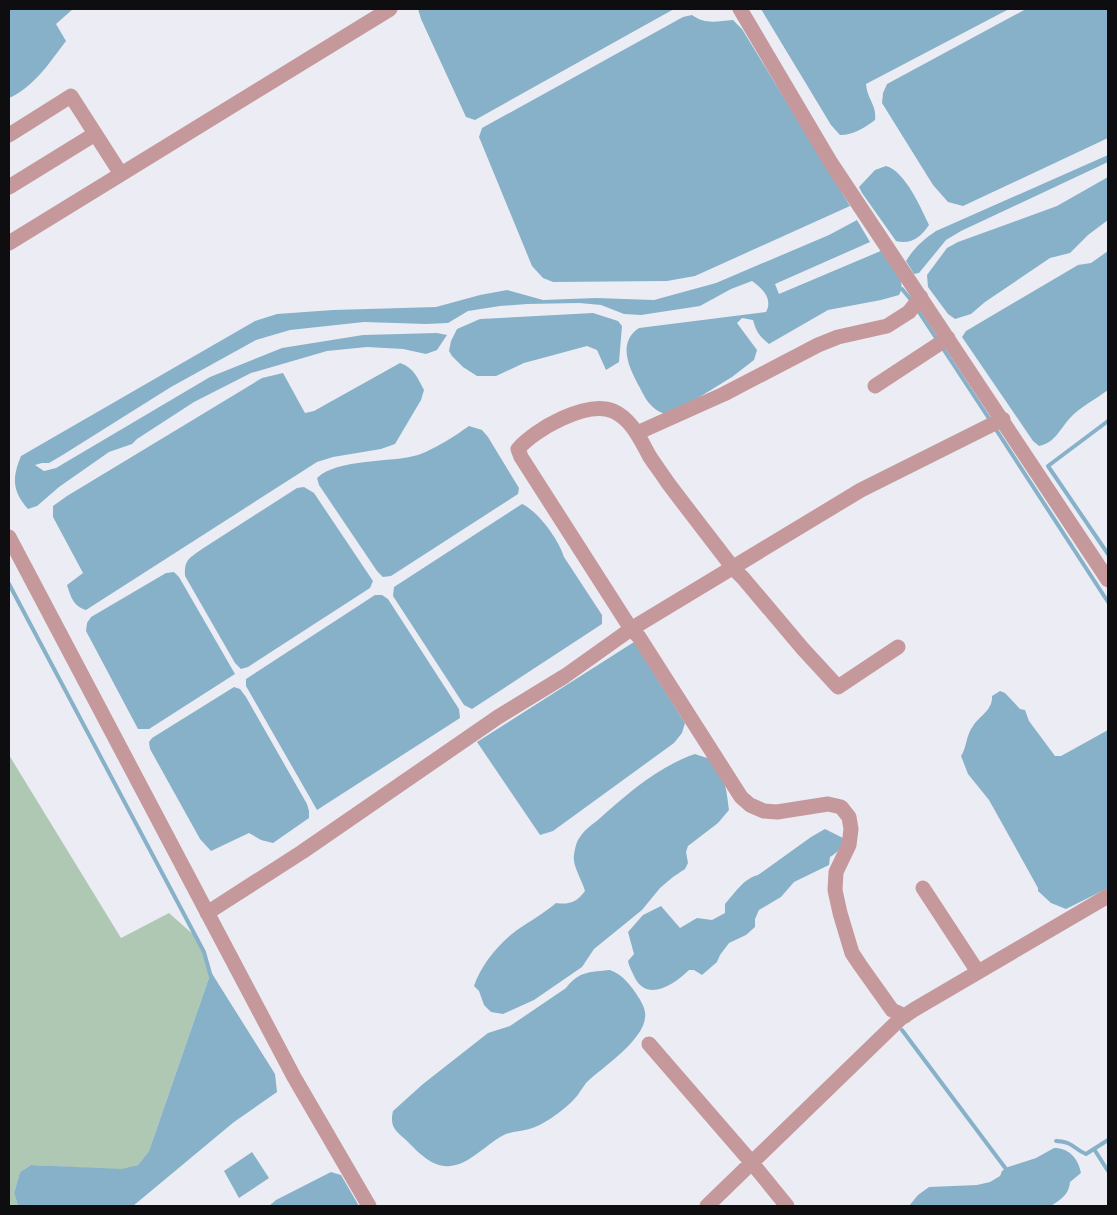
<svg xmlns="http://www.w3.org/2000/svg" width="1117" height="1215" font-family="Raleway,sans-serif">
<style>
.green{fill:#afc8b3}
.water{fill:#87b1c8}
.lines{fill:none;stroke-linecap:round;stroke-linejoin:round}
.stream{stroke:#87b1c8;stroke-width:4}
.minor{stroke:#c5999b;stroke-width:15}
</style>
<rect width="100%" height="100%" fill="#ecedf4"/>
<!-- green -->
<path class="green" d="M 9,755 L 121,938 L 169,913 L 196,937 L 211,972 L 149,1151 L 138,1165 L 122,1170 L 31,1165 L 20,1172 L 14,1193 L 18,1206 L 9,1206 Z"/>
<!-- water -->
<path class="water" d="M 9,9 L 73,9 L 56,24 L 66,41 C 50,62 33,88 9,98 Z
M 418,9 L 674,9 L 475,120 L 466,117 L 421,19 Z
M 761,9 L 1009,9 L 866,84 C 867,99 877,105 875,120 C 864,128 854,135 840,135 L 831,125 Z
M 1026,9 L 1108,9 L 1108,138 L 963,206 L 948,202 L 933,185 L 882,103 L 883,93 L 887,84 Z
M 692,15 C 706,25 717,21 733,20 L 742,29 L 850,206 L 695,276 L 667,281 L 553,282 L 543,278 L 532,266 L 479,137 L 482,128 L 683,17 Z
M 1108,155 L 1108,162 L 961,231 L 946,240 L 919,273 L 914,274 L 906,261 C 914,248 924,239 936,231 Z
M 886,166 C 905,171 921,208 929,225 C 921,237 911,245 896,241 L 862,193 L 859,187 L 875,170 Z
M 1108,177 L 1108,220 L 1088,235 L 1070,253 L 1050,258 L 985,302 L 971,314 L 955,319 L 948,314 L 928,287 L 927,275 L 947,248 L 958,242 L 1057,206 Z
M 857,220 L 870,242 L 775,284 L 779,294 L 883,250 C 891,263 908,280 899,295 L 881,300 L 828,310 L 769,344 C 760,337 756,332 753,320 L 742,318 L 737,323 L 757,350 L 754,360 L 732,377 L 675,412 C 670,414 666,415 660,412 C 650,407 645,398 640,388 C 630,370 616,343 639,328 L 766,312 C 773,299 763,289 752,281 L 731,289 L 700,306 L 641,315 L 624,314 L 601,305 L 579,303 L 527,304 L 500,306 L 468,311 L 448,323 L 426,324 L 364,322 L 290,330 L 256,340 L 171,387 L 61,456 L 49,463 L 42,463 L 35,465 L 44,471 L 56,468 L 210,377 L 282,348 L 363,335 L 437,333 L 447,335 L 437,350 L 426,354 L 403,349 L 367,347 L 327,351 L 251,373 L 194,402 L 137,439 L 132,444 L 109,452 L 59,487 L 37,506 L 28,509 C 12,491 12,478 21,456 L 255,321 L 277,314 L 333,310 L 436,307 L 480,295 L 507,290 L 543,300 L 596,298 L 654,300 L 716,283 L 829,235 Z
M 1108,251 L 1108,390 C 1096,399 1080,407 1070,418 C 1059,430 1056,442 1039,446 L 1033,441 L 962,337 L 966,331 L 1078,265 L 1091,263 Z
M 593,313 L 618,321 L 622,326 L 619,362 L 606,370 L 597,350 L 587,346 L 524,363 L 496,376 L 477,376 L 463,367 L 452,356 L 449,351 L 451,341 L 457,329 L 480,319 Z
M 400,363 C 414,368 417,377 424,390 L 421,400 L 395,444 L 381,449 L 333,457 L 317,462 L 86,610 C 73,606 71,597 67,585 L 83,573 L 53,517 L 53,506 L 67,496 L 262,378 L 283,373 L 305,413 L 314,411 Z
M 469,426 L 482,430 L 488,437 L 519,488 L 518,494 L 391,576 L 383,577 L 377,571 L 319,485 L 317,478 C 338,458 391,463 418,455 C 435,449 455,436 469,426 Z
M 304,487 L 314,493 L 373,581 L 370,588 L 248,667 L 241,669 L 235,663 L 185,576 C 184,559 190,558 202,549 L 297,488 Z
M 522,504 C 538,511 559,540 564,557 L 602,615 L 602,624 L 472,709 L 464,705 L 393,596 L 394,587 Z
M 174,572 L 179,577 L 235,674 L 149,729 L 138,729 L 86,631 L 87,623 L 91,617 L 166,573 Z
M 375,595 L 382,595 L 388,599 L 459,709 L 460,718 L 317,810 L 246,686 L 246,679 Z
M 634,642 L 685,723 L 682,733 L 674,743 L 553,831 L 540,835 L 477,742 Z
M 234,687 L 240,689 L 246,697 L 307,804 L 309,811 L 309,818 L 273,843 L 261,840 L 249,833 L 211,851 L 200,839 L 150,749 L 149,742 L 152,738 Z
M 1000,691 L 1005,693 L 1020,709 L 1025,710 L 1029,721 L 1055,756 L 1061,756 L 1108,730 L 1108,888 L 1066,909 L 1051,903 L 1038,891 L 1038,888 L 989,800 L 968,774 L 961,756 C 967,747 966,735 973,726 C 979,716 993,710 992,696 Z
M 695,754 C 699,756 706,757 710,759 C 725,771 727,793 729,810 L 718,823 L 688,846 L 686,852 L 688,863 L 685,869 L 673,877 L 660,888 L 642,910 L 594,949 L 582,967 L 534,1000 L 503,1014 L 491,1012 L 484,1005 L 479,991 L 474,986 C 481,965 499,943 517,930 C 530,921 543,914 556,903 C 569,905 577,902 585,891 C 582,880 572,865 574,855 C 575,849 576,842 580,837 C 584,830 593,824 599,819 C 627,794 659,766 695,754 Z
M 825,829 L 843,838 C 842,848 838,852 830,857 L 829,865 L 794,882 L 781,897 L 759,910 L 755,919 L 755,927 L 746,935 L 729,943 L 720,955 L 717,962 L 702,975 L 694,970 L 689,970 C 674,985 646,1003 634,976 C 632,971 629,967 628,961 L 634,954 L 628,932 L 643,915 L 661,906 L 680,928 L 697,918 L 712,920 L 725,913 L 725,904 C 734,894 744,878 758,875 L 811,837 Z
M 610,970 C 621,974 628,982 635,992 C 639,998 644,1005 645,1012 C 649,1038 602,1067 586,1083 C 583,1087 580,1092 577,1096 C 568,1107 548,1122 535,1127 C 524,1132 513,1130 502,1136 C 486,1145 468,1165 450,1166 C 433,1168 419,1153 408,1142 C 397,1131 389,1129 393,1111 L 423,1084 L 488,1033 L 510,1026 L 566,988 C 579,971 590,972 610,970 Z
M 211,972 L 275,1074 L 277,1092 L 234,1122 L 133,1206 L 18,1206 L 14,1193 L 20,1172 L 31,1165 L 122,1169 L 138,1165 L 149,1151 Z
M 1054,1148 C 1069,1148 1078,1158 1081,1173 L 1070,1182 C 1069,1195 1061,1199 1051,1206 L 909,1206 L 918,1195 L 929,1187 L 977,1185 L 990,1182 L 1000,1176 L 1002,1171 L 1008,1167 L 1036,1158 Z
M 252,1152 L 269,1178 L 239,1198 L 224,1171 Z
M 331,1172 L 341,1175 L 359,1206 L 269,1206 L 276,1200 Z"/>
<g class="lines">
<!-- stream -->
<path class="stream" d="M 902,289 L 912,301
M 917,309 L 938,341
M 942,347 L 990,420
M 1108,421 L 1048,466 L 1108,554
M 995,428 L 1108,602
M 9,584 L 204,952 L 211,977
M 902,1030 L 1006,1169
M 1056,1141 C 1074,1142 1072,1148 1086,1154 L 1108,1140
M 1094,1149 L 1108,1171"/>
<!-- minor -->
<path class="minor" d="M 740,9 L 831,163 L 1108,580
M 9,135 L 71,96 L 121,174
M 9,187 L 95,134
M 9,243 L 390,9
M 875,386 L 948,338
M 637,433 L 724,394 L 818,345 L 838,337 L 887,326 L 909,312 L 921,297
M 9,537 L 294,1077 L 369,1206
M 898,647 L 838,687 L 803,649 L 743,578 L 733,568 C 711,539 689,511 668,483 C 662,474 656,466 650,457 C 641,441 632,419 613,411 C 587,400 535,429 518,449 L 521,457 L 631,629 L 639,637 L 741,797 L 750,805 L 764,811 L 777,812 L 828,804 L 841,807 L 849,817 L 851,829 L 849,845 L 836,872 L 835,890 L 840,913 L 852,953 L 860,965 L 892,1010 L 905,1016
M 923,888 L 978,972
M 207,913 L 302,852 L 498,717 L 565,676 L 631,629 L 861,490 L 1003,419
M 649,1044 L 752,1163 L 787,1206
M 707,1206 L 900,1019 L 915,1009 L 1108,896"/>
</g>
<!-- border -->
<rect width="1117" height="1215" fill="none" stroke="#0e0e11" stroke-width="20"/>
</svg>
